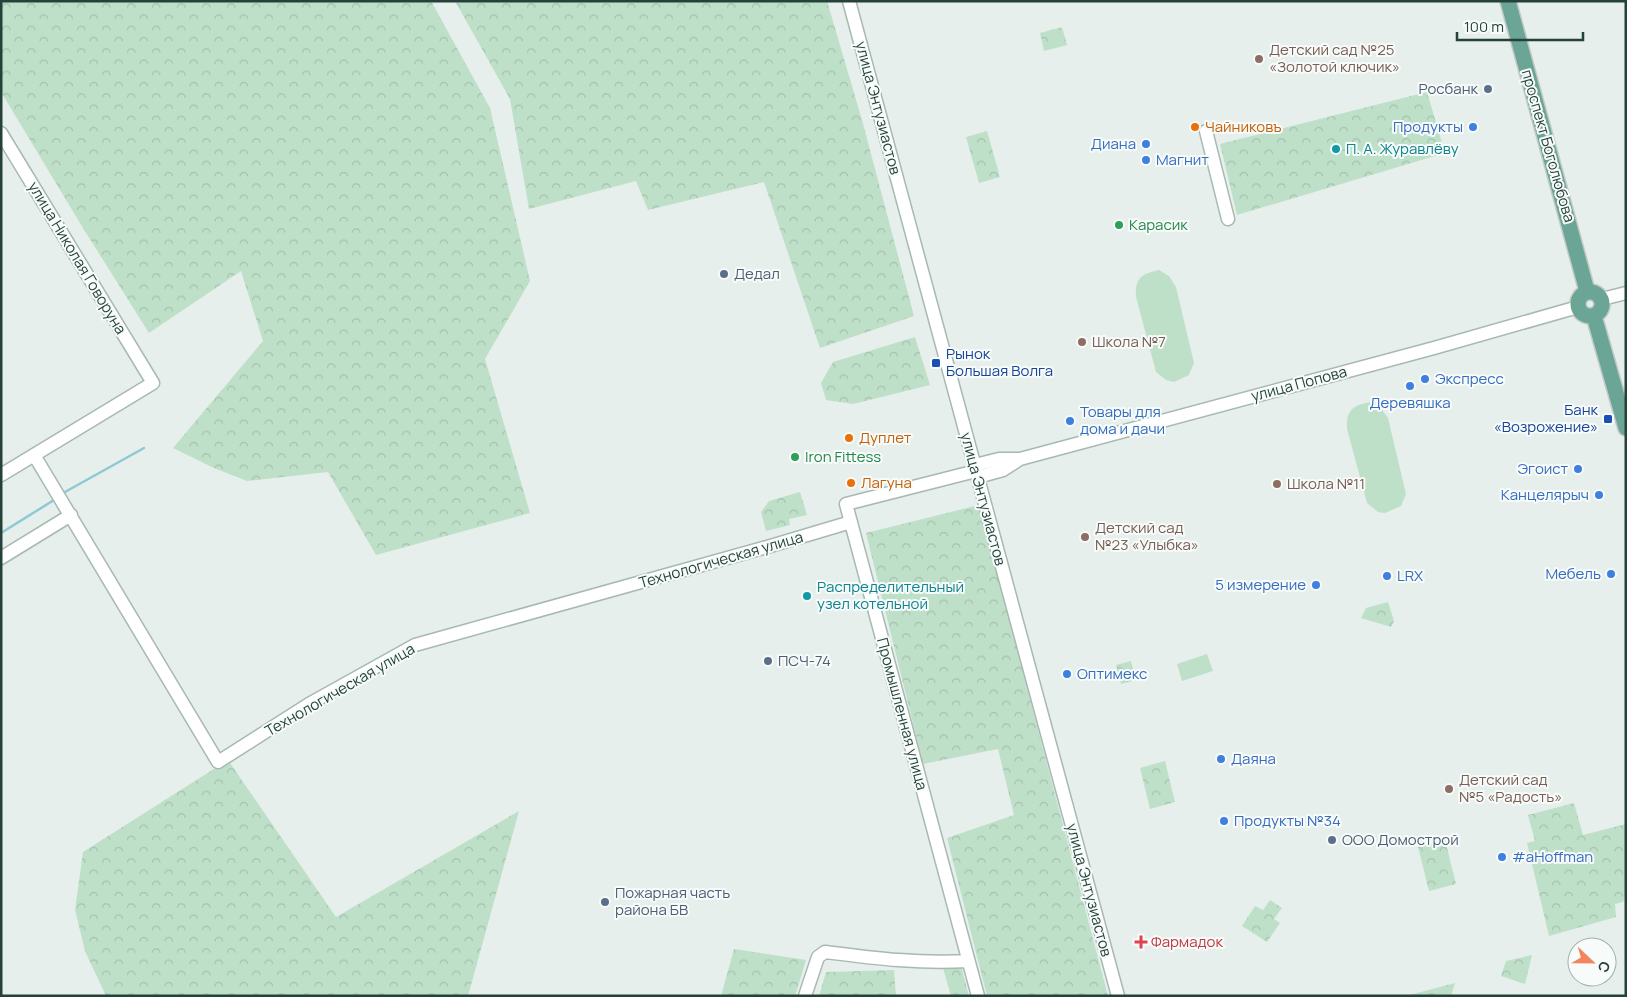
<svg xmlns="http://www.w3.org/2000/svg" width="1627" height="997" font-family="Manrope,sans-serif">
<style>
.forest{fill:url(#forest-crowns)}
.pitch{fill:#bfe0c8}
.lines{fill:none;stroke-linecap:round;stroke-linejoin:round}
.stream{stroke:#8ec9d4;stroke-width:2.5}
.minor-casing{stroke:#a8b8b2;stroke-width:15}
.major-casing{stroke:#c2cac8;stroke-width:18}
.minor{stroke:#fff;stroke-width:12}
.major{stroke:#6aa596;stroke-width:15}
.education-dot{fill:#8d6e63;stroke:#f7fbf9;stroke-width:2}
.service-dot{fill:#5c6f8a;stroke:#f7fbf9;stroke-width:2}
.food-dot{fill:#e8710a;stroke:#f7fbf9;stroke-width:2}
.shop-dot{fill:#3f7fe0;stroke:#f7fbf9;stroke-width:2}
.culture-dot{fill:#0f9aa8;stroke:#f7fbf9;stroke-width:2}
.leisure-dot{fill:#2e9e5b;stroke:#f7fbf9;stroke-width:2}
.transit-dot{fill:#1a4fb4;stroke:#f7fbf9;stroke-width:2}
.health-dot{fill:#e0444e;stroke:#f7fbf9;stroke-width:2}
.labels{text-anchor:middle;stroke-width:4;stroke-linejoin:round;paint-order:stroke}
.education-label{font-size:15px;fill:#785e54;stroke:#f7fbf9;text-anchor:start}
.service-label{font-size:15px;fill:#4e5e75;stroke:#f7fbf9;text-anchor:start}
.street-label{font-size:15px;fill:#24423a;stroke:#f7fbf9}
.food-label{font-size:15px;fill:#c56008;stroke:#f7fbf9;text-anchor:start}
.shop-label{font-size:15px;fill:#366cbe;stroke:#f7fbf9;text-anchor:start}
.culture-label{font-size:15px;fill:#0d838f;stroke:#f7fbf9;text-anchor:start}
.leisure-label{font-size:15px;fill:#27864d;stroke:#f7fbf9;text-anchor:start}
.transit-label{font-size:15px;fill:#164399;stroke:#f7fbf9;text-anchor:start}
.health-label{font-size:15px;fill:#be3a42;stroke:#f7fbf9;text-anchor:start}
</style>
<defs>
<pattern id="forest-crowns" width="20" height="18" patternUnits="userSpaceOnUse" patternTransform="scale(1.25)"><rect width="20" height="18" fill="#bfe0c8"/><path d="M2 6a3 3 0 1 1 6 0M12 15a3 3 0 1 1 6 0" fill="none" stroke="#a4c1ad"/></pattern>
</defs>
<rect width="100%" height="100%" fill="#e6efeb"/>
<!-- forest -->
<path class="forest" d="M 1,1 L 431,1 L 490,108 L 530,281 L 485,359 L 530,513 L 376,555 L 328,472 L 247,481 L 214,468 L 173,448 L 263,341 L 241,271 L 149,333 L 83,228 L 1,92 Z
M 455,1 L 827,1 L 862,120 L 914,316 L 820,348 L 764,182 L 648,210 L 636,181 L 529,209 L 510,99 Z
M 1062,27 L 1067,45 L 1044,51 L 1040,33 Z
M 1427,92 L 1445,153 L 1237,215 L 1220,144 Z
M 987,131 L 1000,177 L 979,183 L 966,137 Z
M 915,337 L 930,385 L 853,404 L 826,400 L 821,383 L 833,362 Z
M 800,492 L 807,515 L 789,519 L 790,525 L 766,531 L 761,512 L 769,501 Z
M 979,505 L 1108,996 L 987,996 L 947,838 L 1014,815 L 998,749 L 923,764 L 866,533 Z
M 1388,602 L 1394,621 L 1391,627 L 1361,618 L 1366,608 Z
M 1131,661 L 1136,680 L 1121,684 L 1116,665 Z
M 228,760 L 336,917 L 519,811 L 468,996 L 106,996 L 85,951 L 75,910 L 83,852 Z
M 1165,761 L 1175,802 L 1150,809 L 1140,768 Z
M 1574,803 L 1583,835 L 1626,824 L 1626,893 L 1623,902 L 1615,904 L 1616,917 L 1549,936 L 1527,843 L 1535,841 L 1528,815 Z
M 1445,840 L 1456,884 L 1429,891 L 1418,847 Z
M 1270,900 L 1282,908 L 1274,919 L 1280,923 L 1267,942 L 1242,926 L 1255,906 L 1263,910 Z
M 734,949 L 806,960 L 795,996 L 721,996 Z
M 1532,955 L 1525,984 L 1501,976 L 1506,961 Z
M 961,966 L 969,996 L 951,996 L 943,968 Z
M 894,970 L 896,996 L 819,996 L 826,972 Z
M 1455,983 L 1451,996 L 1406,996 Z"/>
<!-- pitch -->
<path class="pitch" d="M 1159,270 L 1169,276 L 1176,287 L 1194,363 L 1189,375 L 1174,382 L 1166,380 L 1156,372 L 1136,297 C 1135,278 1141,274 1159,270 Z
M 1371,402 L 1380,407 L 1388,418 L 1406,494 L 1401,506 L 1385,513 L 1378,512 L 1367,503 L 1347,429 C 1346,410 1353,405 1371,402 Z
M 1207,654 L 1213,671 L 1182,681 L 1177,664 Z"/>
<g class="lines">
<!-- stream -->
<path class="stream" d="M 65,492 L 144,448
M 1,533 L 54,500"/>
<defs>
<path id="minor" d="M 849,1 L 1118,996
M 1206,131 L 1228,219
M 1,133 L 153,383 L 1,475
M 1602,299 L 1626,293
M 34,455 L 218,762 L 309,704 L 415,645 L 767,547 L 851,522
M 975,465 L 999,459 L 1020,459 L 1434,348 L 1578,307
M 976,471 L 846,504 L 978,996
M 978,477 L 1003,470 L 1020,459
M 1,558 L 71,515
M 805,996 L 818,957 L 825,952 C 873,958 918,964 968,961"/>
<path id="major" d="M 1508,1 L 1587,291
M1578 304a12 12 0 1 1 24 0a12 12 0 1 1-24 0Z
M 1594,316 L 1626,428"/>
</defs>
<!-- minor casing -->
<use href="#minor" class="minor-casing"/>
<!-- major casing -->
<use href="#major" class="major-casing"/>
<!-- minor -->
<use href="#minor" class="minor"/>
<!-- major -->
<use href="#major" class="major"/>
</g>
<!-- markers -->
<g class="education-dot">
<circle cx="1259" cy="59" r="5"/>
<circle cx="1082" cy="342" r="5"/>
<circle cx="1277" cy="484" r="5"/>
<circle cx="1085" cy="537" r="5"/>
<circle cx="1449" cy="789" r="5"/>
</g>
<g class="service-dot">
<circle cx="1488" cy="89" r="5"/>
<circle cx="724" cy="274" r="5"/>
<circle cx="768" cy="661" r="5"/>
<circle cx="1332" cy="840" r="5"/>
<circle cx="605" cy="902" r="5"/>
</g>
<g class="food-dot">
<circle cx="1195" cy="127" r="5"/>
<circle cx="849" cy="438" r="5"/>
<circle cx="851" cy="483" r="5"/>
</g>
<g class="shop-dot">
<circle cx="1473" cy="127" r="5"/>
<circle cx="1146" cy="144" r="5"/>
<circle cx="1146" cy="160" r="5"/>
<circle cx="1425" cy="379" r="5"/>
<circle cx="1410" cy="386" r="5"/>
<circle cx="1070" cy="421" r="5"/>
<circle cx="1578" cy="469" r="5"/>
<circle cx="1599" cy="495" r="5"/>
<circle cx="1611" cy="574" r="5"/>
<circle cx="1387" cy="576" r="5"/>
<circle cx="1316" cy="585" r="5"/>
<circle cx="1067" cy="674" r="5"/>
<circle cx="1221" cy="759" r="5"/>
<circle cx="1224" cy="821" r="5"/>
<circle cx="1502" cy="857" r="5"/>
</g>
<g class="culture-dot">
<circle cx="1336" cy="149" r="5"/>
<circle cx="807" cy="596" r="5"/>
</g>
<g class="leisure-dot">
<circle cx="1119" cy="225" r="5"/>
<circle cx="795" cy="457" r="5"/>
</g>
<g class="transit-dot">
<rect x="931" y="358" width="10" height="10" rx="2.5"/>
<rect x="1603" y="414" width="10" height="10" rx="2.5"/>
</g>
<path class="health-dot" d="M1138.5 934.5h5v5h5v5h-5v5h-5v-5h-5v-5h5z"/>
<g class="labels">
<!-- education labels -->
<g class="education-label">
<text x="1269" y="55">Детский сад №25<tspan x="1269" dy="17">«Золотой ключик»</tspan></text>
<text x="1092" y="347">Школа №7</text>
<text x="1287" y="489">Школа №11</text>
<text x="1095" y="533">Детский сад<tspan x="1095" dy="17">№23 «Улыбка»</tspan></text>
<text x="1459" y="785">Детский сад<tspan x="1459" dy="17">№5 «Радость»</tspan></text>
</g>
<!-- service labels -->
<g class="service-label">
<text x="1478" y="94" text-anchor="end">Росбанк</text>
<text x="734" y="279">Дедал</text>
<text x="778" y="666">ПСЧ-74</text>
<text x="1342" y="845">ООО Домострой</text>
<text x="615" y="898">Пожарная часть<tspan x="615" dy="17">района БВ</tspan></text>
</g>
<!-- street labels -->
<g class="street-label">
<text transform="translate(878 108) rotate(75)" y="5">улица Энтузиастов</text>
<text transform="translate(1548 146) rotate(74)" y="5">проспект Боголюбова</text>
<text transform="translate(77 258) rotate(59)" y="5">улица Николая Говоруна</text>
<text transform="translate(1299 384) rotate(-15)" y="5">улица Попова</text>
<text transform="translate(983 499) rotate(75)" y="5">улица Энтузиастов</text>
<text transform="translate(721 560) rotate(-16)" y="5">Технологическая улица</text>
<text transform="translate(340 690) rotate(-30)" y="5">Технологическая улица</text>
<text transform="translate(902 714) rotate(75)" y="5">Промышленная улица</text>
<text transform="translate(1089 890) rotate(75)" y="5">улица Энтузиастов</text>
</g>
<!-- food labels -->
<g class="food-label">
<text x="1205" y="132">Чайниковъ</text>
<text x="859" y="443">Дуплет</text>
<text x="861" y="488">Лагуна</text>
</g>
<!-- shop labels -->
<g class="shop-label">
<text x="1463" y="132" text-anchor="end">Продукты</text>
<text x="1136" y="149" text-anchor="end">Диана</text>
<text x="1156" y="165">Магнит</text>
<text x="1435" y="384">Экспресс</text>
<text x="1410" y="408" text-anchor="middle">Деревяшка</text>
<text x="1080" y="417">Товары для<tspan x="1080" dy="17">дома и дачи</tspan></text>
<text x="1568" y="474" text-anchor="end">Эгоист</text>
<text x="1589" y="500" text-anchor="end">Канцелярыч</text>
<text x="1601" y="579" text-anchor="end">Мебель</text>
<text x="1397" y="581">LRX</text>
<text x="1306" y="590" text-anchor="end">5 измерение</text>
<text x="1077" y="679">Оптимекс</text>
<text x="1231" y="764">Даяна</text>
<text x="1234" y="826">Продукты №34</text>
<text x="1512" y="862">#aHoffman</text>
</g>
<!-- culture labels -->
<g class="culture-label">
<text x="1346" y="154">П. А. Журавлёву</text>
<text x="817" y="592">Распределительный<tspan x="817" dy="17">узел котельной</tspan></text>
</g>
<!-- leisure labels -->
<g class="leisure-label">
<text x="1129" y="230">Карасик</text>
<text x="805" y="462">Iron Fittess</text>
</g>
<!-- transit labels -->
<g class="transit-label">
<text x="946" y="359">Рынок<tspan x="946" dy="17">Большая Волга</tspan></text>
<text x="1598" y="415" text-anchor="end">Банк<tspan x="1598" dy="17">«Возрожение»</tspan></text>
</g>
<!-- health labels -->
<g class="health-label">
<text x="1151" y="947">Фармадок</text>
</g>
</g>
<!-- border -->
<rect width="1627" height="997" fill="none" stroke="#24423a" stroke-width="5"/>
<!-- north arrow -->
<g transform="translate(1592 962) rotate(112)"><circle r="24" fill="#f7fbf9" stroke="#a3b1ad"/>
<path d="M0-4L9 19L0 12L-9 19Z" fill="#f4845f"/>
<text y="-8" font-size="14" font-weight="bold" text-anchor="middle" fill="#24423a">С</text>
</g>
<!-- scale -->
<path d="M1457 32v8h126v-8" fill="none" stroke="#24423a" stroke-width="2.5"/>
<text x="1464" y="32" font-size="15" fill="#24423a" stroke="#f7fbf9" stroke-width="4" paint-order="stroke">100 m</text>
</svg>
